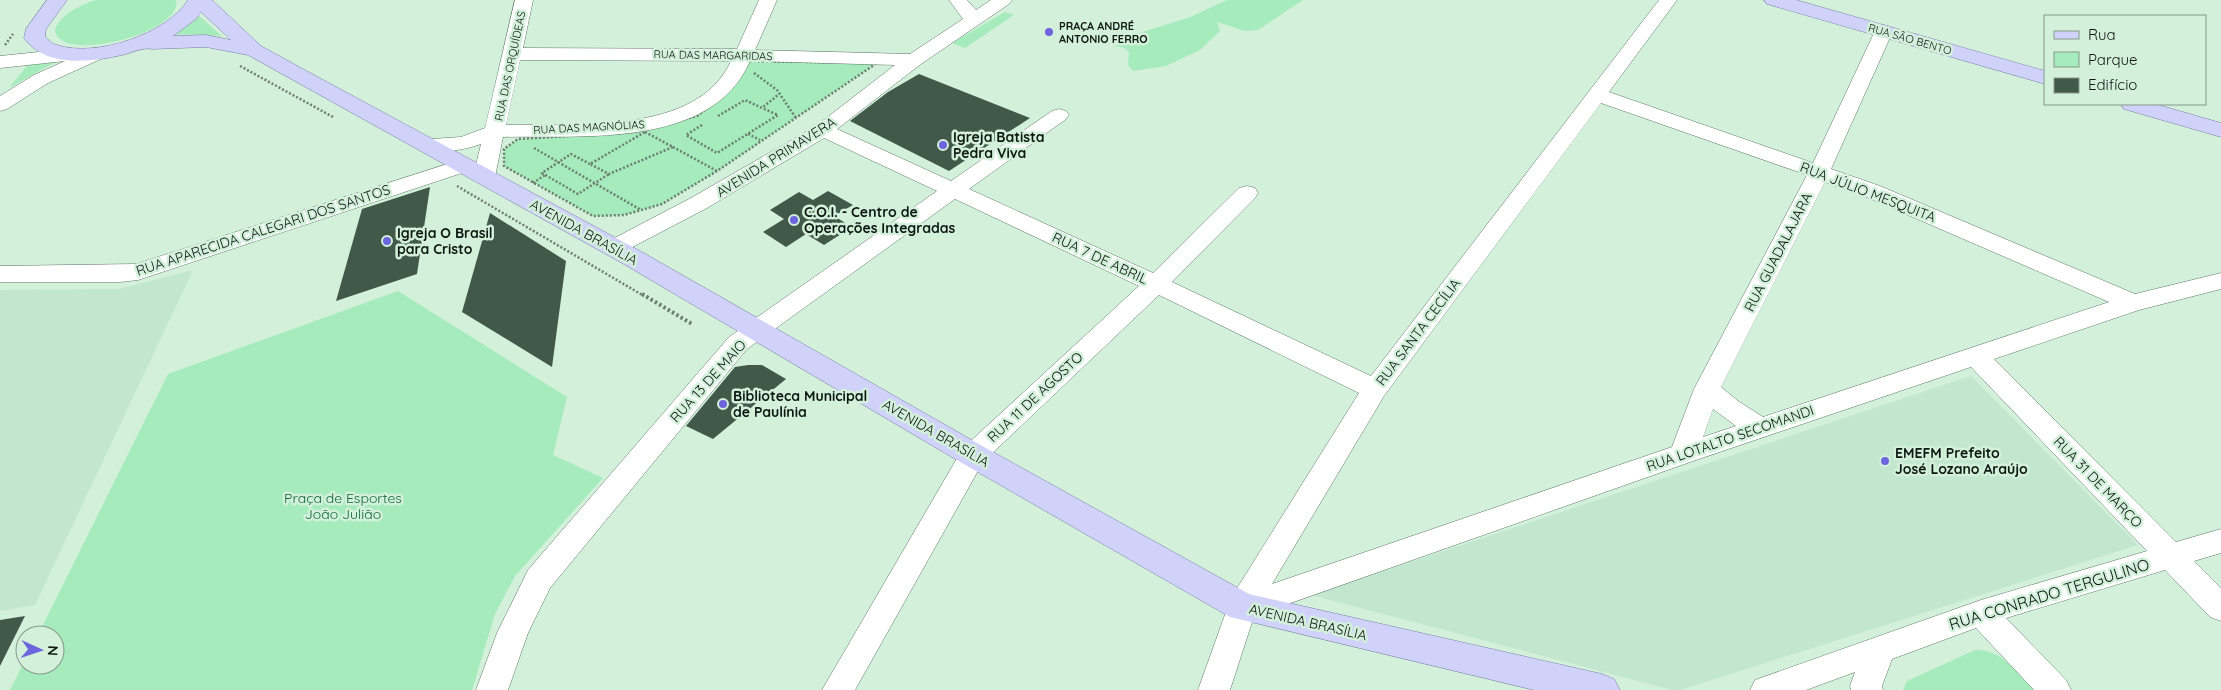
<svg xmlns="http://www.w3.org/2000/svg" width="2221" height="690" font-family="Quicksand,sans-serif">
<style>
.built{fill:#c3e7ce}
.green{fill:#a6ebbc}
.building{fill:#415949}
.lines{fill:none;stroke-linecap:round;stroke-linejoin:round}
.minor-casing{stroke:#5f7967;stroke-width:1}
.major-casing{stroke:#797da6;stroke-width:1}
.path-far1{stroke:#6b7e70;stroke-width:2.5;stroke-dasharray:2 2;stroke-linecap:butt}
.path{stroke:#6b7e70;stroke-width:4;stroke-dasharray:2.5 2.5;stroke-linecap:butt}
.minor{fill:#fff;fill-rule:evenodd}
.major{fill:#d1d2fa;fill-rule:evenodd}
.poi-dot{fill:#6e64de;stroke:#d3f0db;stroke-width:2}
.labels{text-anchor:middle;stroke-width:5;stroke-linejoin:round;paint-order:stroke}
.far-poi-label{font-size:11px;font-weight:bold;fill:#0e1811;stroke:#d3f0db;text-anchor:start}
.far-street-label{font-size:11px;fill:#0e1811;stroke:#d3f0db}
.poi-label{font-size:14px;font-weight:bold;fill:#0e1811;stroke:#d3f0db;text-anchor:start}
.street-label{font-size:14px;fill:#0e1811;stroke:#d3f0db}
.park-label{font-size:14px;fill:#0d673a;stroke:#d3f0db}
.near-street-label{font-size:16px;fill:#0e1811;stroke:#d3f0db}
</style>
<rect width="100%" height="100%" fill="#d3f0db"/>
<!-- built -->
<path class="built" d="M 193,270 L 35,605 L 0,611 L 0,290 L 119,289 Z
M 1971,376 L 2138,545 L 1680,690 L 1672,690 L 1311,595 Z"/>
<!-- green -->
<path class="green" d="M 95,0 L 176,0 C 184,33 59,65 55,30 C 61,14 79,6 95,0 Z
M 1227,0 L 1303,0 L 1258,30 L 1245,31 L 1217,22 L 1220,31 L 1200,50 L 1166,66 L 1133,71 L 1128,65 L 1129,52 L 1125,48 L 1115,46 L 1136,34 L 1188,18 Z
M 1005,12 L 1014,15 L 965,48 L 952,43 Z
M 199,16 L 222,36 L 171,34 Z
M 61,59 L 9,88 L 30,62 Z
M 750,61 L 877,63 L 713,174 L 662,204 L 624,215 L 593,216 L 504,166 L 504,149 L 518,139 L 636,132 L 697,116 L 725,94 Z
M 398,291 L 567,397 L 553,455 L 603,478 L 515,576 L 495,614 L 472,690 L 10,690 L 25,660 L 25,665 L 55,665 L 55,635 L 38,635 L 168,374 Z
M 1975,650 C 2002,649 2017,672 2035,690 L 1903,690 L 1907,681 Z"/>
<!-- building -->
<path class="building" d="M 919,74 L 1030,118 L 949,171 L 850,121 L 888,92 Z
M 430,187 L 417,274 L 336,301 L 362,209 Z
M 828,191 L 853,205 L 834,216 L 852,227 L 824,245 L 806,234 L 786,247 L 763,232 L 784,219 L 770,210 L 799,192 L 813,200 Z
M 490,213 L 566,261 L 552,367 L 462,312 Z
M 748,365 L 762,365 L 786,379 L 713,439 L 686,426 L 735,367 Z
M 25,616 L 0,666 L 0,620 Z"/>
<g class="lines">
<defs>
<path id="minor" d="M 515,0 L 533,0 L 523,48 L 737,49 L 759,0 L 777,0 L 755,50 L 910,54 L 963,19 L 949,0 L 967,0 L 976,10 L 991,0 L 1012,0 L 1009,4 L 921,64 L 837,129 L 951,181 L 1052,111 L 1059,109 L 1066,111 L 1069,115 L 1066,119 L 969,189 L 1153,273 L 1239,188 L 1247,186 L 1255,188 L 1258,193 L 1255,198 L 1172,282 L 1371,376 L 1659,0 L 1677,0 L 1609,92 L 1813,163 L 1875,31 L 1877,27 L 1884,25 L 1891,27 L 1893,31 L 1831,169 L 1880,186 L 2135,294 L 2221,273 L 2221,289 L 2139,310 L 1994,359 L 2176,542 L 2221,529 L 2221,553 L 2194,561 L 2221,588 L 2221,621 L 2210,617 L 2165,570 L 2006,618 L 2066,680 L 2071,690 L 2034,690 L 1976,628 L 1892,659 L 1882,686 L 1883,690 L 1851,690 L 1850,686 L 1855,672 L 1806,690 L 1750,690 L 1755,680 L 1981,600 L 2147,551 L 1971,367 L 1693,461 L 1254,616 L 1230,690 L 1198,690 L 1231,598 L 1359,393 L 1159,295 L 983,462 L 855,690 L 822,690 L 963,448 L 1139,286 L 955,199 L 747,349 L 550,588 L 528,633 L 508,690 L 476,690 L 497,633 L 528,570 L 729,337 L 937,191 L 824,138 L 707,208 L 621,253 L 613,255 L 605,253 L 601,248 L 605,243 L 691,198 L 816,126 L 895,65 L 750,61 C 712,149 583,135 503,137 L 495,177 L 492,182 L 484,184 L 476,182 L 473,177 L 481,144 C 461,151 439,154 418,148 L 415,144 L 418,140 L 461,137 L 485,128 ZM 520,60 L 731,61 C 697,136 575,123 506,125 ZM 1601,103 L 1807,175 L 1694,389 L 1672,447 L 1272,584 L 1384,396 ZM 1825,182 L 1864,196 L 2109,302 L 1763,417 L 1738,401 L 1721,387 ZM 1713,409 L 1736,426 L 1703,437 Z
M 96,48 L 103,50 L 106,54 L 103,58 L 48,83 L 7,109 L 0,111 L 0,96 L 34,75 L 65,61 L 0,68 L 0,56 L 68,49 L 75,51 L 77,55 Z
M 463,159 L 471,160 L 474,165 L 471,170 L 138,280 L 120,282 L 0,282 L 0,266 L 136,264 Z"/>
<path id="major" d="M 47,0 L 67,0 L 46,29 L 45,36 C 48,40 52,44 57,45 C 95,58 167,34 188,0 L 212,0 L 261,46 L 301,68 L 640,251 L 984,447 L 1249,594 L 1602,674 L 1614,679 L 1620,690 L 1534,690 L 1230,617 L 962,463 L 622,263 L 248,55 L 206,47 L 152,49 C 142,47 132,53 122,55 C 91,62 45,68 24,38 L 26,29 ZM 201,12 L 231,40 L 206,35 L 173,36 L 196,19 Z
M 1764,0 L 1796,0 L 2045,71 L 2045,84 L 1767,4 Z
M 2121,104 L 2155,104 L 2221,123 L 2221,137 L 2124,109 Z"/>
</defs>
<!-- minor casing -->
<use href="#minor" class="minor-casing"/>
<!-- major casing -->
<use href="#major" class="major-casing"/>
<!-- path-far1 -->
<path class="path-far1" d="M 5,45 L 13,34
M 750,61 L 877,63 L 717,171 L 662,204 L 624,215 L 593,216 L 504,166 L 504,149 L 518,139 L 636,132 L 697,116 L 725,94 Z
M 240,66 L 333,117
M 754,73 L 777,90 L 796,118
M 718,116 L 745,100 L 762,108 L 779,94
M 702,125 L 686,135 L 717,153 L 778,115 L 762,108
M 645,132 L 673,147 L 609,174 L 590,164 Z
M 748,134 L 760,140
M 673,147 L 717,171
M 534,148 L 641,210
M 590,164 L 571,154 L 542,173 L 578,194 L 609,174
M 533,183 L 545,175
M 457,186 L 644,296"/>
<!-- path -->
<path class="path" d="M 642,294 L 692,324"/>
<!-- minor -->
<use href="#minor" class="minor"/>
<!-- major -->
<use href="#major" class="major"/>
</g>
<!-- markers -->
<g class="poi-dot">
<circle cx="1049" cy="32" r="5"/>
<circle cx="943" cy="145" r="5"/>
<circle cx="794" cy="220" r="5"/>
<circle cx="387" cy="241" r="5"/>
<circle cx="723" cy="404" r="5"/>
<circle cx="1885" cy="461" r="5"/>
</g>
<g class="labels">
<!-- far-poi labels -->
<g class="far-poi-label">
<text x="1059" y="30">PRAÇA ANDRÉ<tspan x="1059" dy="13">ANTONIO FERRO</tspan></text>
</g>
<!-- far-street labels -->
<g class="far-street-label">
<text transform="translate(1910 39) rotate(16)" y="4">RUA SÃO BENTO</text>
<text transform="translate(713 55) rotate(1)" y="4">RUA DAS MARGARIDAS</text>
<text transform="translate(510 66) rotate(-78)" y="4">RUA DAS ORQUÍDEAS</text>
<text transform="translate(589 127) rotate(-3)" y="4">RUA DAS MAGNÓLIAS</text>
</g>
<!-- poi labels -->
<g class="poi-label">
<text x="953" y="142">Igreja Batista<tspan x="953" dy="16">Pedra Viva</tspan></text>
<text x="804" y="217">C.O.I. - Centro de<tspan x="804" dy="16">Operações Integradas</tspan></text>
<text x="397" y="238">Igreja O Brasil<tspan x="397" dy="16">para Cristo</tspan></text>
<text x="733" y="401">Biblioteca Municipal<tspan x="733" dy="16">de Paulínia</tspan></text>
<text x="1895" y="458">EMEFM Prefeito<tspan x="1895" dy="16">José Lozano Araújo</tspan></text>
</g>
<!-- street labels -->
<g class="street-label">
<text transform="translate(776 157) rotate(-32)" y="5">AVENIDA PRIMAVERA</text>
<text transform="translate(1868 192) rotate(21)" y="5">RUA JÚLIO MESQUITA</text>
<text transform="translate(263 230) rotate(-18)" y="5">RUA APARECIDA CALEGARI DOS SANTOS</text>
<text transform="translate(584 232) rotate(29)" y="5">AVENIDA BRASÍLIA</text>
<text transform="translate(1778 252) rotate(-63)" y="5">RUA GUADALAJARA</text>
<text transform="translate(1100 258) rotate(25)" y="5">RUA 7 DE ABRIL</text>
<text transform="translate(1418 332) rotate(-53)" y="5">RUA SANTA CECÍLIA</text>
<text transform="translate(708 381) rotate(-48)" y="5">RUA 13 DE MAIO</text>
<text transform="translate(1035 397) rotate(-43)" y="5">RUA 11 DE AGOSTO</text>
<text transform="translate(936 433) rotate(30)" y="5">AVENIDA BRASÍLIA</text>
<text transform="translate(1730 438) rotate(-19)" y="5">RUA LOTALTO SECOMANDI</text>
<text transform="translate(2098 482) rotate(46)" y="5">RUA 31 DE MARÇO</text>
<text transform="translate(1308 622) rotate(13)" y="5">AVENIDA BRASÍLIA</text>
</g>
<!-- park labels -->
<g class="park-label">
<text x="343" y="503">Praça de Esportes<tspan x="343" dy="16">João Julião</tspan></text>
</g>
<!-- near-street labels -->
<g class="near-street-label">
<text transform="translate(2049 594) rotate(-17)" y="6">RUA CONRADO TERGULINO</text>
</g>
</g>
<!-- legend -->
<rect x="2044" y="15" width="162" height="90" fill="#d3f0db" stroke="#849a8a"/>
<rect x="2054" y="31" width="25" height="8" fill="#d1d2fa" stroke="#849a8a"/>
<text x="2088" y="40" font-size="15" fill="#0e1811">Rua</text>
<rect x="2054" y="52" width="25" height="15" fill="#a6ebbc" stroke="#849a8a"/>
<text x="2088" y="65" font-size="15" fill="#0e1811">Parque</text>
<rect x="2054" y="78" width="25" height="15" fill="#415949" stroke="#849a8a"/>
<text x="2088" y="90" font-size="15" fill="#0e1811">Edifício</text>
<!-- north arrow -->
<g transform="translate(40 650) rotate(93)"><circle r="24" fill="#d3f0db" stroke="#849a8a"/>
<path d="M0-4L9 19L0 12L-9 19Z" fill="#6e64de"/>
<text y="-8" font-size="14" font-weight="bold" text-anchor="middle" fill="#0e1811">N</text>
</g>
</svg>
